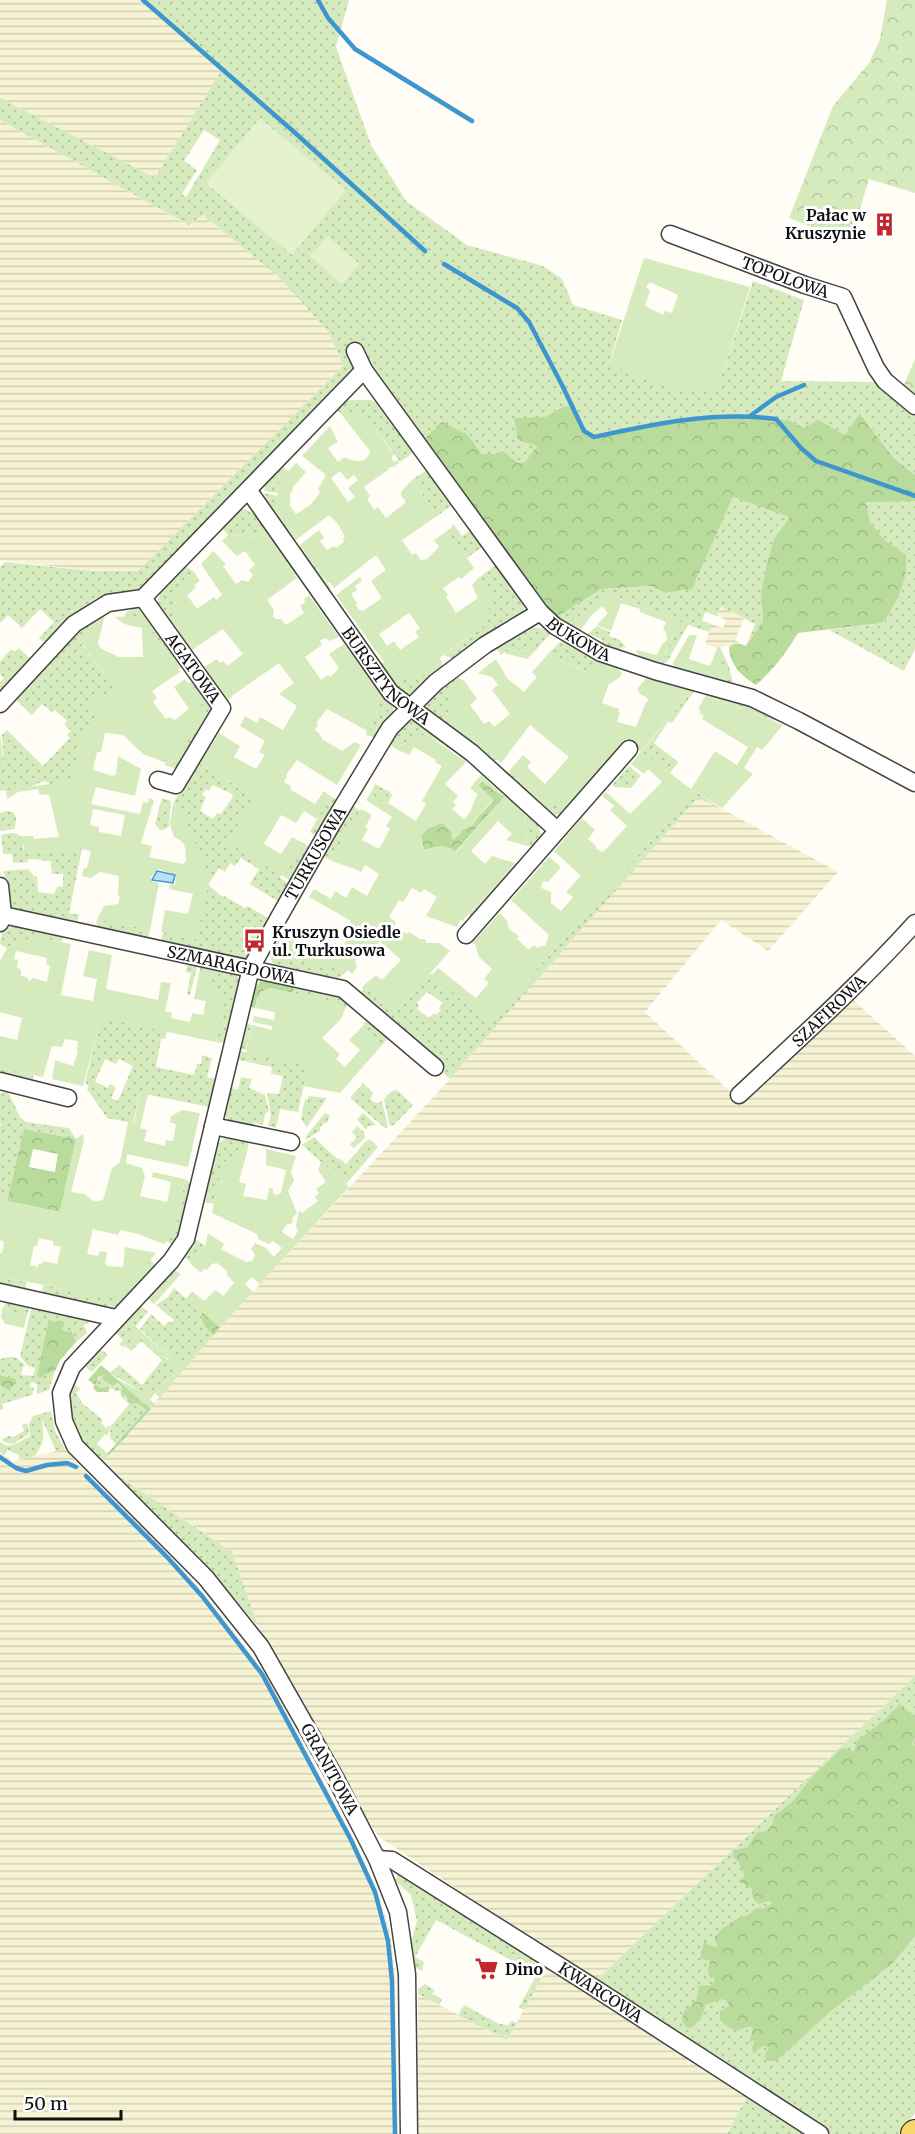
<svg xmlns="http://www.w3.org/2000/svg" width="915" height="2134" font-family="Merriweather,serif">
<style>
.farmland{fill:url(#farmland-rules)}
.grass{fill:url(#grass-dots);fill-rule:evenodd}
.forest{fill:url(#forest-crowns);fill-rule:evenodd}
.park{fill:url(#park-crowns)}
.garden{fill:#d5ebbd;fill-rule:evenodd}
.pitch{fill:#e6f2cf}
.water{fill:url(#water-ripples);stroke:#3f96cf;stroke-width:1.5}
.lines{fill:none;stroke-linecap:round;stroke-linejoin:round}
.stream{stroke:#3f96cf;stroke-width:4.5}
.street-casing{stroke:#444;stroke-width:19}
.primary-casing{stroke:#222;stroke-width:28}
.street{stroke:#fff;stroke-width:16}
.primary{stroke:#f9d66b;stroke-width:26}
.labels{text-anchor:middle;stroke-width:6;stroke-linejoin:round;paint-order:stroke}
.poi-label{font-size:16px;font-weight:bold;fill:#111;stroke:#fff;text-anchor:start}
.street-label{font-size:16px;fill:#111;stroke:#fff}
</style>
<defs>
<pattern id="farmland-rules" width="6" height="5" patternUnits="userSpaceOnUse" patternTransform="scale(1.5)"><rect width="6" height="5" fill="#f6f3d4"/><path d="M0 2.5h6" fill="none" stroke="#d2cfb5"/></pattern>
<pattern id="grass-dots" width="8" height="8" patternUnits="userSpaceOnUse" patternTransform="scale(1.5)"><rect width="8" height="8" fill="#d5ebbd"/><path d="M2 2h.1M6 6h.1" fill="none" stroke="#b6c8a1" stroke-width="1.8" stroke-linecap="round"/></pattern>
<pattern id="forest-crowns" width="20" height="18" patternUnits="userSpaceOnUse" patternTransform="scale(1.5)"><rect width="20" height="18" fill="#b9dc9c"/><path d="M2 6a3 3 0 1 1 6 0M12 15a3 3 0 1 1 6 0" fill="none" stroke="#9ebc85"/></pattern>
<pattern id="park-crowns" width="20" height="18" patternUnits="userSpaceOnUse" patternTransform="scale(1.5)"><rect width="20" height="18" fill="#d5ebbd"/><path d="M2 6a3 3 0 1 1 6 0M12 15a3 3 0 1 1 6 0" fill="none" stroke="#b6c8a1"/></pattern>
<pattern id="water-ripples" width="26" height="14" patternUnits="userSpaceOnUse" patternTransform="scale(1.5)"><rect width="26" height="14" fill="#b9e0f7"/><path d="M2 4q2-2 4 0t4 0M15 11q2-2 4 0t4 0" fill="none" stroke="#9ebfd3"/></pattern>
</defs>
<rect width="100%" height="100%" fill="#fffdf5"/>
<!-- farmland -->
<path class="farmland" d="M 0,0 L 142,0 L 221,71 L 155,179 L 0,98 Z
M 0,120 L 189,225 L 203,215 L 280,278 L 330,334 L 343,366 L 138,571 L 93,571 L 0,560 Z
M 721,606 L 729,609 L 744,619 L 735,640 L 740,643 L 717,648 L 705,644 L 712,624 L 723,628 L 726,620 L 717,616 Z
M 698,796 L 838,872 L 768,951 L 721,920 L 645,1012 L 739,1100 L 850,997 L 915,1056 L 915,1676 L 595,1981 L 382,1839 L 360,1815 L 305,1706 L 258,1626 L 232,1552 L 101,1464 L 220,1327 L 452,1077 Z
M 65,1449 L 89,1476 L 146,1530 L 198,1587 L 234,1632 L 268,1678 L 353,1838 L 379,1896 L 390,1933 L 395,1973 L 398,2134 L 0,2134 L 0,1452 L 12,1461 Z
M 549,1964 L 749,2093 L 727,2134 L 417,2134 L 418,1994 L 507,2040 Z"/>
<!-- grass -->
<path class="grass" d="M 142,0 L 349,0 L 336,47 L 371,145 L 406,201 L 467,245 L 543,266 L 562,279 L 573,305 L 622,320 L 609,364 L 718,387 L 753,281 L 804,300 L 781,381 L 875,382 L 915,412 L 915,475 L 893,457 L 861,413 L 845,435 L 818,421 L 804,429 L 788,420 L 750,416 L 678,420 L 594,437 L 584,431 L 571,405 L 563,407 L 545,417 L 538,445 L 525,462 L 518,463 L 503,451 L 494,454 L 482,454 L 468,435 L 423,440 L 365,359 L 142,589 L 96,598 L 76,614 L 47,644 L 39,638 L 54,622 L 40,609 L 22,628 L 8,615 L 0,623 L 0,567 L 5,562 L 93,571 L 138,571 L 343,366 L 330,334 L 280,278 L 203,215 L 189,225 L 0,120 L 0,98 L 155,178 L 221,71 ZM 204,130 L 220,140 L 186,197 L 182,194 L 197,170 L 184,161 Z
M 351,400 L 371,400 L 385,407 L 414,452 L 400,462 L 366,416 L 341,414 L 336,409 L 344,402 Z
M 282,466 L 288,472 L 280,481 L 278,493 L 264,491 L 266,482 Z
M 430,468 L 452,505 L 437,516 L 412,480 Z
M 264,493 L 278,496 L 276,511 L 296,540 L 292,543 L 266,502 Z
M 733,497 L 789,516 L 774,539 L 761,594 L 763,621 L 746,646 L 755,624 L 721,606 L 717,616 L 705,612 L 702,621 L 712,624 L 709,632 L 688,625 L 667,662 L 660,663 L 681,620 L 608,595 L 568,625 L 551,616 L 562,614 L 601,589 L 651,586 L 665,593 L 692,589 Z
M 866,501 L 915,501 L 915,649 L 904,671 L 829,630 L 884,623 L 906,556 L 885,540 L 870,522 Z
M 245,509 L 258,516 L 300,571 L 295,575 L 268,537 L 228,535 L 222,528 L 239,510 Z
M 454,525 L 462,536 L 474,528 L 483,545 L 482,547 L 467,558 L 447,531 Z
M 300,545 L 331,588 L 326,591 L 297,548 Z
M 498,563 L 526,602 L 523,611 L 455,660 L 444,655 L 485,625 L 483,584 L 480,577 Z
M 185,566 L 194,572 L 177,590 L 173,622 L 191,648 L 186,652 L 157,603 L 161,591 Z
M 139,607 L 148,612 L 183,665 L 178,669 L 141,617 L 124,617 L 126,612 Z
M 103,612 L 104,619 L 100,619 L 79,641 L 115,687 L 101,719 L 82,732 L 72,782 L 51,784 L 44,781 L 30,787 L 0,791 L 0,734 L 4,770 L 2,735 L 7,730 L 43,766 L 70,738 L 67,735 L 71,731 L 64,724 L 67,721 L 55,710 L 52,712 L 42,704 L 32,715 L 14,698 L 78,629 Z
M 597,626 L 610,632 L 609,636 L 620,640 L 626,648 L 623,647 L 619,651 L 600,646 L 603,640 L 588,634 Z
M 534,627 L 545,629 L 551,633 L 536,650 L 506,651 L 501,655 L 495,646 L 527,628 Z
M 565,640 L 618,665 L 617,668 L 605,663 L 590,673 L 548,654 L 560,642 Z
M 720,647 L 729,667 L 733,683 L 731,685 L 725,684 L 721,660 L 717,648 Z
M 19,648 L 32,660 L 0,694 L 0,682 L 4,678 L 0,674 L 0,662 L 11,649 L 15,652 Z
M 353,650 C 365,666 394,696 394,715 L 376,738 L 366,735 L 376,717 L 379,693 L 350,652 Z
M 442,662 L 443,669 C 407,699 410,706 380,666 L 420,677 Z
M 455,675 L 465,682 L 451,692 L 451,725 L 467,734 L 496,759 L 492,763 L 427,710 L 426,702 Z
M 194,681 L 213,710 L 177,769 L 165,765 L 166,763 L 174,761 L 198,698 L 188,683 Z
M 693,689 L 694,691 L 672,723 L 668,722 L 654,743 L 677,761 L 678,763 L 670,773 L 641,752 Z
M 706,692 L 744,703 L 779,717 L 774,721 L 706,695 Z
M 413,721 L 417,721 L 468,757 L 466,762 L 456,753 L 426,734 L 398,746 L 396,749 L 389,743 L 407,722 Z
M 207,744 L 211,746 L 200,764 L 255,797 L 228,842 L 284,874 L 303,843 L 311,848 L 291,881 L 281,875 L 280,878 L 290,884 L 279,902 L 250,884 L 259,869 L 241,858 L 235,866 L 230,863 L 225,872 L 219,868 L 208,885 L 223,897 L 224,896 L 245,908 L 247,906 L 270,919 L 250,958 L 245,960 L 161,942 L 163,932 L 197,939 L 202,909 L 179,807 L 173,804 ZM 213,785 L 232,794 L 233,797 L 221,814 L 217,813 L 213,819 L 200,811 L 206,797 L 202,795 L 206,789 L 209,791 Z
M 621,744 L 624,747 L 562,814 L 552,815 L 507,776 L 510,772 L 539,799 L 564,807 Z
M 629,766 L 641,776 L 631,788 L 614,787 L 613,784 Z
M 375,784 L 390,792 L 392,795 L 388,803 L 404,813 L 404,814 L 370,794 Z
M 695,791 L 723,810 L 698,797 L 450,1079 L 361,994 L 364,985 L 395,1013 L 430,973 L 489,1023 ZM 427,992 L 443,1003 L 439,1008 L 441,1010 L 436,1015 L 434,1013 L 429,1018 L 417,1009 L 419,1006 L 417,1003 Z
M 509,792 L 538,824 L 541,835 L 535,846 L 527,846 L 525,813 L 505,796 Z
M 330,796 L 337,800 L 317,836 L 310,832 Z
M 162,798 L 171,801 L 169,826 L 166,829 L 160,830 L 155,824 Z
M 352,805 L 360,811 L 331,860 L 322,856 Z
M 6,811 L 13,812 L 16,817 L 15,829 L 0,831 L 0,813 Z
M 10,833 L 18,834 L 23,839 L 23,853 L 82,849 L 69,913 L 79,915 L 77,923 L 15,910 C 4,900 5,885 4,871 L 28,869 L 34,876 L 37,876 L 38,892 L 54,894 L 57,887 L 63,886 L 63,874 L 52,874 L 51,861 C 43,861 36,859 28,859 L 28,862 L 13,863 L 12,854 L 3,854 L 1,835 Z
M 515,863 L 518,868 L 473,918 L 469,914 Z
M 97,919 L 150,930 L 148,939 L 96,927 Z
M 282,923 L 291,929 L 298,960 L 348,970 L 338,979 L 273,964 L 269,953 Z
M 15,924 L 63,933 L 62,942 L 34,937 L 7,948 L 0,944 C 0,934 5,927 15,924 Z
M 188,961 L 198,963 L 190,995 L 187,994 L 191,973 L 186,972 Z
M 201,964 L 235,973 L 240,981 L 224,1043 L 216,1042 L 224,1000 L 207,974 L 199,973 Z
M 295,983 L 332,991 L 348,1001 L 344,1012 L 331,1001 L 293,993 Z
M 101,1018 L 167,1031 L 165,1039 L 161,1039 L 156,1067 L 194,1075 L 197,1064 L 201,1064 L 202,1055 L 212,1058 L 207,1077 L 217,1079 L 210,1107 L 140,1093 L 133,1123 L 107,1118 L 87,1089 L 89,1086 L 85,1083 ZM 105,1059 L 116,1064 L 119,1059 L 133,1066 L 118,1101 L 111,1098 L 116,1087 L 110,1084 L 108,1088 L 95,1082 Z
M 368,1018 L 389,1037 L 382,1045 L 362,1027 Z
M 243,1023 L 252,1025 L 246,1050 L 237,1048 Z
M 236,1050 L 308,1066 L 298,1112 L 280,1109 L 276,1128 L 268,1126 L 271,1115 L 267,1093 L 279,1094 L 283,1076 L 271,1074 L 272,1067 L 234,1059 Z
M 0,1068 L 33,1075 L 33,1082 L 0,1074 Z
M 241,1077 L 252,1079 L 249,1088 L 265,1095 L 269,1111 L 265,1114 L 263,1125 L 253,1123 L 252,1128 C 219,1119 222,1120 229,1087 L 238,1090 Z
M 363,1083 L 373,1093 L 370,1100 L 377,1103 L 382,1101 L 388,1127 L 386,1129 L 350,1098 Z
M 397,1090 L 413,1105 L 394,1125 L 390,1126 L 384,1099 L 392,1091 Z
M 8,1092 L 20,1117 L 26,1122 L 69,1128 L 76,1139 L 24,1129 L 7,1201 L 0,1199 L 0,1126 L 2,1125 L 0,1123 L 0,1093 Z
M 308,1096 L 327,1098 L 306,1128 L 306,1126 L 301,1119 L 305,1099 L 308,1099 Z
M 325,1113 L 330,1115 L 327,1123 L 324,1123 L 320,1127 L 320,1131 L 305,1140 L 307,1135 Z
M 363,1113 L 376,1125 L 368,1126 L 366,1130 L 357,1119 Z
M 357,1126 L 364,1132 L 365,1138 L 354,1148 L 350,1145 L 357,1137 L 352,1132 Z
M 234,1137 L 248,1139 L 248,1148 L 223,1163 L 214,1204 L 205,1202 L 216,1146 L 224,1139 Z
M 314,1137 L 337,1159 L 339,1158 L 346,1164 L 367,1140 L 371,1140 L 378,1147 L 346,1184 L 302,1145 Z
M 185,1179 L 196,1187 L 176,1247 L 166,1241 L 175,1231 Z
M 195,1239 L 205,1246 L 191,1262 L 184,1257 Z
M 150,1259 L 157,1268 L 118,1307 L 90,1305 L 41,1296 L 43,1285 L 68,1290 L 144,1267 Z
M 173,1270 L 181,1274 L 154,1304 L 147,1298 Z
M 0,1276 L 27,1282 L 25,1290 L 0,1287 Z
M 174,1288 L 202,1312 C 200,1321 206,1330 214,1335 L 184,1369 L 140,1329 L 151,1314 L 164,1326 L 169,1321 L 171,1323 L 174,1320 L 156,1305 L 168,1297 Z
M 7,1301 L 30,1306 L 27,1315 L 2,1309 Z
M 140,1305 L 148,1312 L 123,1340 L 115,1332 Z
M 32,1306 L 87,1319 L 89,1322 L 84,1325 L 87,1333 L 76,1342 L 72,1333 L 62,1331 L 65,1323 L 61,1320 L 52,1322 L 46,1374 L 55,1371 L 49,1390 L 37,1394 L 37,1384 L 31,1382 L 30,1387 L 34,1388 L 32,1395 L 2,1404 L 3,1409 L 0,1410 L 0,1385 L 4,1387 L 16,1379 L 0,1375 L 0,1359 C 14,1356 15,1355 26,1366 L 23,1366 L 21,1375 L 33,1376 L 35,1368 L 28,1366 L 20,1356 Z
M 129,1338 C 133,1338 140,1337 144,1338 C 158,1344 168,1363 178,1372 L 163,1384 L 164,1388 L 155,1393 L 150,1400 L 155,1404 L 151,1409 L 144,1404 L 146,1399 L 142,1392 L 110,1373 L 119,1365 L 142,1385 L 162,1360 L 141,1341 L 131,1351 L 124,1345 Z
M 98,1347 L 108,1355 L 92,1372 L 82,1364 Z
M 101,1375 L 103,1375 L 104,1378 L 116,1386 L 116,1383 L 122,1388 L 122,1392 L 126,1399 L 137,1403 L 146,1410 L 116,1444 L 110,1438 L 110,1427 L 129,1404 L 121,1396 L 120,1391 L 115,1391 L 108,1386 L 103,1388 L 97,1387 L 96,1381 Z
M 73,1383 L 80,1389 L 76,1393 L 82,1403 L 103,1420 L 101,1423 L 106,1428 L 110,1425 L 108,1436 L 105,1434 L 97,1444 L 109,1455 L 101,1464 C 82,1441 60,1414 73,1383 Z
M 51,1411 L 55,1431 L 65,1449 L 56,1451 L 42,1419 C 44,1435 45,1441 35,1456 L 19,1459 L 19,1455 L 8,1450 L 4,1455 L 0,1452 L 0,1442 C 12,1451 19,1441 30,1436 L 29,1424 L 33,1416 Z
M 27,1423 L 29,1430 L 28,1435 L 12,1444 L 4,1442 L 2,1439 L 9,1436 L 13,1437 L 24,1431 L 22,1425 Z
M 105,1467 L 232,1552 L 258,1626 L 212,1572 Z
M 915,1676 L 915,2113 L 899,2134 L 831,2134 L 595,1981 Z
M 401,1872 L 549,1964 L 524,2010 L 519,2007 L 537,1974 L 436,1920 L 415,1957 L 424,1962 L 422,1971 L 414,1967 L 410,1945 L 417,1921 L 411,1895 L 394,1880 Z
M 425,1984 L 435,1990 L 432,1994 L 442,1999 L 439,2005 L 418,1994 L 418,1989 Z
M 464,2005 L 499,2024 L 508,2025 L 512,2021 L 517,2023 L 507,2040 L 458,2015 Z
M 749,2093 L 811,2134 L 727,2134 Z"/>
<!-- forest -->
<path class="forest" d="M 571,405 L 584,431 L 594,437 L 678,420 L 726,415 L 788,420 L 804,428 L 818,420 L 845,435 L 860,413 L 893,457 L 915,475 L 915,501 L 866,502 L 870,522 L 885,540 L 906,555 C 908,582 897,601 883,623 L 798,633 C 786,653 773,670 756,685 C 741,675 730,666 729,647 C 735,642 739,643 746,646 L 763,621 L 761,594 L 766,568 L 774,539 L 789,517 L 733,497 L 692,589 L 665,593 L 651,586 L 601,589 L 562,614 L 551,616 L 423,440 L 442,422 L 468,435 L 482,454 L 494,454 L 503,451 L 518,463 L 525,462 L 537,446 L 518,440 L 514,418 L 545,417 L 563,407 Z
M 482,781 L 499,794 L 505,796 L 455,852 C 444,843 437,847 424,850 L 421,835 L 428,828 L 442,823 L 458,836 L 463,829 L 473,825 C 478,815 487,809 493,800 L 478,785 Z
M 262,979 L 295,983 L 293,993 L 269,988 L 257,999 L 255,1008 L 248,1006 L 251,993 Z
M 24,1129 L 76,1139 L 60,1212 L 7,1201 ZM 33,1149 L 58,1154 L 55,1172 L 29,1167 Z
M 202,1312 L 220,1327 L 214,1335 C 206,1330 200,1321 202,1312 Z
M 49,1319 L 52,1322 L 61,1320 L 65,1323 L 62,1331 L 72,1332 L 76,1342 L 61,1359 L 55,1371 L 46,1374 L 40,1378 L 37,1376 Z
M 101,1365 L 151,1409 L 109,1455 L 107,1454 L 146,1410 L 137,1403 L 131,1404 L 122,1392 L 122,1387 L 117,1383 L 114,1386 L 103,1380 L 103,1375 L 98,1377 L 96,1384 L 98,1387 L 103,1388 L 108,1386 L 110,1388 L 108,1392 L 97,1392 L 93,1388 L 95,1385 L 88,1380 Z
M 0,1375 L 16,1379 L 14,1385 L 8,1390 L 0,1385 Z
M 900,1704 L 908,1712 L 915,1715 L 915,1738 L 912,1744 L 915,1746 L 915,1936 L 892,1964 L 831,2011 L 776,2061 L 766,2061 L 765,2054 L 770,2047 L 763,2046 L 753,2054 L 752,2048 L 755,2040 L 749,2042 L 753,2028 L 750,2026 C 733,2032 733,2032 720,2020 L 720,2011 L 729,2006 L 727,2001 L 722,1999 L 705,2005 C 704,2015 698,2023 690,2028 L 686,2027 L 682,2020 L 684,2011 L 696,2001 L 699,1986 L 713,1985 L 715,1978 L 710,1978 L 708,1970 L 710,1960 L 700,1959 L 704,1942 L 714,1947 L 718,1945 L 714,1939 C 718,1929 739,1916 749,1915 C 755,1908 756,1907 765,1908 L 772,1903 L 768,1901 L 759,1904 L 754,1900 L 752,1889 L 739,1881 L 745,1876 L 738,1861 L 732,1856 L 735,1850 L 748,1847 L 756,1833 L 767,1831 L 773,1823 L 774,1816 L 792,1802 L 812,1777 L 842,1748 L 854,1751 L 857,1741 L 885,1719 Z"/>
<!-- park -->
<path class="park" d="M 887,0 L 915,0 L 915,193 L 869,179 L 850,242 L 789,218 L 833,106 L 869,63 L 880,39 Z
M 915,359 L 915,396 L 903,387 Z"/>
<!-- garden -->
<path class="garden" d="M 644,258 L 750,287 L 718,387 L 682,391 L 609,365 ZM 650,282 L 678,295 L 672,313 L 665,311 L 663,315 L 645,306 L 650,291 L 646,287 Z
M 341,414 L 366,416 L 394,455 L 391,457 L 394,462 L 397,460 L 399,463 L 393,467 L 389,467 L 388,470 L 364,487 L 370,496 L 367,499 L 374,510 L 378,507 L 386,518 L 406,502 L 401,496 L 401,492 L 412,480 L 437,516 L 402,540 L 412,555 L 416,553 L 421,560 L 427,559 L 439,547 L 434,540 L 447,531 L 474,568 L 461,579 L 459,577 L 443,588 L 448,595 L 446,597 L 456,613 L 478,598 L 472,585 L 480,576 L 492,596 L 485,625 L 439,658 L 442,662 L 420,677 L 387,675 L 380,666 L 384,662 L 336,595 L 360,577 L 362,581 L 355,586 L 357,590 L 351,594 L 357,603 L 356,606 L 359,610 L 363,611 L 382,598 L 371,581 L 386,570 L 376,555 L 334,588 L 330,582 L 328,583 L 300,545 L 319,530 L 324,538 L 320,541 L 327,550 L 334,546 L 336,548 L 344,542 L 343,539 L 345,537 L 338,524 L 329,515 L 296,540 L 276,511 L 279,481 L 296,463 L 306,472 L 293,487 L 292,493 L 290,493 L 290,506 L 296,514 L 310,505 L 320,493 L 318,489 L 326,475 L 302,456 L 330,426 L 338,442 L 328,448 L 338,462 L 344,457 C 353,461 366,466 370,451 ZM 340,471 L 347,480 L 354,475 L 358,480 L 348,488 L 355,497 L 348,502 L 331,478 ZM 409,613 L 420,628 L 415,632 L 419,637 L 400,650 L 394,641 L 387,646 L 379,634 Z
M 228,535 L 268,537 L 297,578 L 267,600 L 274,610 L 273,616 L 275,619 L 281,619 L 286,625 L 304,613 L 300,606 L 305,602 L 304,599 L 309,595 L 339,637 L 330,641 L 325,638 L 320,641 L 322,645 L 305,657 L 321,680 L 328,675 L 330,677 L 339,668 L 329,654 L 344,644 L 379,693 L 376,717 L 366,735 L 366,730 L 327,709 L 316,723 L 318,724 L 315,730 L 320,734 L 322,739 L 342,751 L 355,742 L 361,745 L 337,785 L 297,760 L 286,775 L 287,776 L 284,782 L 291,786 L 291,790 L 315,804 L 324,791 L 330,796 L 317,819 L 304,811 L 296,823 L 281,815 L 265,842 L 264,844 L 281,854 L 292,837 L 303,843 L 285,875 L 282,873 L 281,875 L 228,842 L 255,797 L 200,764 L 219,733 L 240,746 L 234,757 L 256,769 L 265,755 L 259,752 L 265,741 L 240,726 L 245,716 L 257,723 L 260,717 L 283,730 L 297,706 L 279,694 L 294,683 L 279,663 L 233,695 L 228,701 L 204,667 L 217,659 L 220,663 L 223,661 L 227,666 L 243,654 L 223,629 L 192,650 L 173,622 L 177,590 L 194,572 L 200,581 L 194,585 L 196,588 L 187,595 L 197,609 L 214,597 L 216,600 L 222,595 L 201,564 L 213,551 L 226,564 L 223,566 L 236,584 L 242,580 L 248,582 L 253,575 L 249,570 L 255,565 L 245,551 L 237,556 L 222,541 Z
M 608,595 L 681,620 L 660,663 L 642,659 L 636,652 L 637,650 L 657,655 L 662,644 L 667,640 L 666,632 L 663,630 L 666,622 L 640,612 L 640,609 L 621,603 L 611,631 L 597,625 L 608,613 L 602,606 L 590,617 L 580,631 L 568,625 Z
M 141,616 L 180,672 L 152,691 L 157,698 L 153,702 L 166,719 L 170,717 L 175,720 L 189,709 L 174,687 L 185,679 L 198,698 L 205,713 L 179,755 L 174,761 L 166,763 L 143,754 L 123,735 L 105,733 L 101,752 L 97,752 L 93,770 L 113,776 L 116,774 L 118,756 L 141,769 L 135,796 L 96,787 L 91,804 L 140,814 L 143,802 L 148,803 L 149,798 L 154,800 L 141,843 L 152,846 L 149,857 L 183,864 L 186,861 C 186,848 186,842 174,837 L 170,824 L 173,804 L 179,807 L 210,876 L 197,939 L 161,932 L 165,910 L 188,914 L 193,894 L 169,889 L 170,884 L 175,885 L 176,875 L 158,869 L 151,877 L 151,881 L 159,883 L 150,930 L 97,919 L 104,906 L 118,904 L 120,896 L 118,895 L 119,876 L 100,872 L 91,878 L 82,876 L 84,868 L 87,868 L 91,851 L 82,849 L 23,853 L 24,847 L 21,836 L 33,836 L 34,839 L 59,837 L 49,795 L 39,794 L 38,789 L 18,792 L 7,799 L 6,790 L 71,781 L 82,732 L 101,719 L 91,704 L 115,687 L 79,640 L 100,619 L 104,619 L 98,643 L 100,648 L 119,657 L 143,657 L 142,628 L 124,624 L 115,617 ZM 93,809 L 125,815 L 121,836 L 99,832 L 99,827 L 90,825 Z
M 689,635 L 697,635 L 689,659 L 710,666 L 717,648 L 727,676 L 725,684 L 673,668 L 673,663 Z
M 536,650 L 527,659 L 504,653 L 506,651 Z
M 548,654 L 589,673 L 605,663 L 616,667 L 622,673 L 619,678 L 609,684 L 602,703 L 619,709 L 618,712 L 620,713 L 617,722 L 636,727 L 646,702 L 649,701 L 646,697 L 640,694 L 637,689 L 647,677 L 693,689 L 641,751 L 691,789 L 715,751 L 737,765 L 748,747 L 702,719 L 704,716 L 700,713 L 699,707 L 706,695 L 783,725 L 762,750 L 757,747 L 744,768 L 753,774 L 722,808 L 695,791 L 489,1023 L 432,975 L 438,968 L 476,998 L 489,983 L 484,979 L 492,969 L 479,957 L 475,944 L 472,943 L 500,913 L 507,921 L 509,929 L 519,936 L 517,939 L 529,950 L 534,945 L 538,948 L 541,946 L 545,946 L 549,935 L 511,900 L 549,857 L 561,867 L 548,882 L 543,881 L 541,888 L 551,892 L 551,903 L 561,911 L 573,897 L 566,892 L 581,876 L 554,851 L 582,818 L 595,830 L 588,839 L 596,846 L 596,849 L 603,852 L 627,826 L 610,810 L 614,806 L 602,796 L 606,792 L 630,814 L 662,782 L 648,769 L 644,774 L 631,764 L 641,752 L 626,739 L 564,807 L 539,799 L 509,771 L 523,755 L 531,762 L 527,767 L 545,784 L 569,757 L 530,725 L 501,763 L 467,734 L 451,726 L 451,692 L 465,682 L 477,699 L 470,705 L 484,724 L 489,721 L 494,727 L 510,714 L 492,690 L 498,685 L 492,677 L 478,673 L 496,659 L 507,678 L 524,692 L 537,677 L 532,672 Z
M 426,734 L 466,762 L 445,784 L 458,796 L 453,802 L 456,805 L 452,809 L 464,819 C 475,809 470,805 478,795 L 470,788 L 481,775 L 503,795 L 499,794 L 482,781 L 480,782 L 478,785 L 493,799 C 486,808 478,815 473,825 L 463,829 L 454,840 L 452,839 L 451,831 L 442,823 L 428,828 L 421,836 L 424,850 C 439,848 442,842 456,852 L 505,796 L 525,813 L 527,846 L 506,840 L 512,834 L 498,821 L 471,851 L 485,864 L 492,856 L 515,863 L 462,921 L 460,920 L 457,927 L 426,916 L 437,897 L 424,889 L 421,893 L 412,888 L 403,902 L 399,900 L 389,917 L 396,922 L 394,926 L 407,934 L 409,932 L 420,939 L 425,939 L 426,943 L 439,943 L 450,951 L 395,1013 L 364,985 L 376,975 L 382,980 L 401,960 L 380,941 L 374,949 L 367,943 L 355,962 L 357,967 L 352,974 L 348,970 L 298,960 L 291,929 C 304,943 300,953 325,953 L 325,943 L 332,947 L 335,943 L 342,947 L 348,938 L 343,935 L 351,921 L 309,897 L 314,889 L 331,899 L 335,891 L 346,898 L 352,887 L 367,896 L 379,874 L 365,865 L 361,872 C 351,866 341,866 331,860 L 361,809 L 372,815 L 365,827 L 368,829 L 362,840 L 379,849 L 390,829 L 386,826 L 392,817 L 366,800 L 370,794 L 416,821 L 426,804 L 422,801 L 442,766 L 435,762 L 436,760 L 414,747 L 409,755 L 396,749 L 398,746 Z
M 34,937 L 71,944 L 61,995 L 93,1001 L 97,979 L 83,976 L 89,950 L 112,955 L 106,989 L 158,1000 L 161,982 L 171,983 L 165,1011 L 172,1013 L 171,1018 L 190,1022 L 192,1013 L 203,1015 L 206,1001 L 194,999 L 199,973 L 207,974 L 224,1000 L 216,1042 L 101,1018 L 83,1086 L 52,1079 L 55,1060 L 73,1066 L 78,1051 L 77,1050 L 78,1041 L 65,1039 L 62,1047 L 52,1046 L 43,1077 L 0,1068 L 0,1036 L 17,1040 L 22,1018 L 0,1012 L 0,961 L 7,948 ZM 16,951 L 47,958 L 46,964 L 50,966 L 47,982 L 33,978 L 29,981 L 27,977 L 21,976 L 21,969 L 17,968 L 18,960 L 14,959 Z
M 269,988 L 331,1001 L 344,1012 L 341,1019 L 322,1038 L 340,1054 L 336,1059 L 345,1067 L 360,1050 L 349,1040 L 362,1027 L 382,1045 L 340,1093 L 304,1086 L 307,1066 L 246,1053 L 252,1025 L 272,1030 L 272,1026 L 253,1022 L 254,1016 L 274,1020 L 275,1012 L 255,1008 L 260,992 Z
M 140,1093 L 148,1094 L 140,1128 L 147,1130 L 144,1141 L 165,1146 L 166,1140 L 173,1141 L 176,1124 L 170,1122 L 171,1116 L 182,1110 L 200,1113 L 188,1167 L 127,1154 L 126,1163 L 142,1168 L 145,1176 L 140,1196 L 167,1202 L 171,1182 L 152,1177 L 153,1172 L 185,1179 L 175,1231 L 164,1244 L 138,1234 L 120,1230 L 118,1235 L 93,1229 L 87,1254 L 98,1256 L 100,1251 L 107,1252 L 105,1264 L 107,1266 L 123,1267 L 125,1247 L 156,1253 L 144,1267 L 144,1270 L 119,1298 L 75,1296 L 68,1290 L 0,1276 L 0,1253 L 2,1253 L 4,1242 L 0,1240 L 0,1199 L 60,1212 L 76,1139 L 83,1134 L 84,1140 L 71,1192 C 75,1193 83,1193 86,1195 C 93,1200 93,1203 103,1200 L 112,1168 L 120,1162 L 128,1122 L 134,1123 ZM 39,1238 L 53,1241 L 53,1245 L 61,1247 L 57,1264 L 43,1261 L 42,1264 L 39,1263 L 38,1267 L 30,1265 L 34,1246 L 37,1246 Z
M 248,1148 L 239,1182 L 246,1184 L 243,1196 L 267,1200 L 269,1188 L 273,1189 L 273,1194 L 276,1195 L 281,1193 L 286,1170 L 266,1165 L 266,1149 L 296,1156 L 291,1172 L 294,1180 L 288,1191 L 297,1213 L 293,1217 L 292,1223 L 286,1225 L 282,1232 L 293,1239 L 298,1231 L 296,1226 L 299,1210 L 302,1213 L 318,1201 L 315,1197 L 319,1193 L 316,1189 L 326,1182 L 318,1170 L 321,1162 L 349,1187 L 260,1284 L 252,1277 L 245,1284 L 253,1292 L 220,1327 L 186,1299 L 192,1291 L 204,1301 L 216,1290 L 223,1296 L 234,1283 L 227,1275 L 227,1271 L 217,1263 L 212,1264 L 207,1270 L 204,1269 L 201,1273 L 190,1263 L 205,1246 L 208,1233 L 224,1244 L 221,1249 L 246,1262 L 252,1261 L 255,1255 L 251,1249 L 255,1243 L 266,1248 L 274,1257 L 282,1248 L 273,1241 L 269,1244 L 258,1239 L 257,1234 L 212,1213 L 223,1163 Z
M 2,1309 L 27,1315 L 24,1328 L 5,1324 L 1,1317 Z
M 135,1326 L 184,1369 L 160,1398 L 155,1393 L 164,1388 L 163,1384 L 178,1372 L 169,1365 L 167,1358 L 144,1339 L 129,1338 L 124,1345 L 125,1347 L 119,1345 Z
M 115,1378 L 140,1391 L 148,1388 L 153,1393 L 146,1399 L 144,1404 Z"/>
<!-- pitch -->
<path class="pitch" d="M 260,118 L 346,190 L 292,255 L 206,183 Z
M 328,236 L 359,264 L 342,284 L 310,256 Z"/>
<!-- water -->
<path class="water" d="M 157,871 L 175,875 L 173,883 L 152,880 Z"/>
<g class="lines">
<!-- stream -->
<path class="stream" d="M 143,0 L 293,131 L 425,251
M 318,0 L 328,18 L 355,49 L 472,121
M 444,264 L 517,308 L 529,322 L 562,385 L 584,431 L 594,437 C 654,424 713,411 776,419 L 801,448 L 816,461 L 915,496
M 750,416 L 776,397 L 804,385
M 0,1457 L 16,1468 L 26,1471 L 47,1465 L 67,1463 L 76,1467
M 86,1476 L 168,1558 L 202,1596 L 262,1674 L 351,1840 L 375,1892 L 388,1941 L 392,1981 L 395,2134"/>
<defs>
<g id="street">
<path id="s1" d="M 670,234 L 805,285 L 843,297 L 876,368 L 885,381 L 915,406"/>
<path id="s2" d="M 355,351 L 364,370 L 540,612 L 555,626 L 601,653 L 655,671 L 752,698 L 799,721 L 915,783"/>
<path id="s3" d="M 249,491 L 391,693 L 472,753 L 557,830"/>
<path id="s4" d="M 143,598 L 222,708 L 176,785 L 158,780"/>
<path d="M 0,704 L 74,624 L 108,603 L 143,598 L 364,370"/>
<path d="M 0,886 L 3,915 L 0,923"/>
<path id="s5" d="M 3,915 L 343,989 L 435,1067"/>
<path d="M 466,935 L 629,749"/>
<path d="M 0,1081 L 68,1098"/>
<path id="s6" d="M 739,1095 C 799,1039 860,984 915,923"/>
<path d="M 213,1126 L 291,1142"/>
<path d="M 0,1292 L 116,1318"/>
<path id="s7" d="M 377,1859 L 392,1860 L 590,1985 L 820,2134"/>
<path id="s8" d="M 409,2134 L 407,1974 L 398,1912 L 377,1859 L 336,1779 L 261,1647 L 206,1578 L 75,1446 L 64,1421 L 61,1393 L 72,1367 L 171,1261 L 186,1239 L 251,968 L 279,917 L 332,824 L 390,728 L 436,682 L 452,670 L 485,645 L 540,612"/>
</g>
<path id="primary" d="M 914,2134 L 915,2133"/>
</defs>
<!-- street casing -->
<use href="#street" class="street-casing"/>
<!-- primary casing -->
<use href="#primary" class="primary-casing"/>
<!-- street -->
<use href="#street" class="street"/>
<!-- primary -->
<use href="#primary" class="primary"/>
</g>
<!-- icons -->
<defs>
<symbol id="building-bare" viewBox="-9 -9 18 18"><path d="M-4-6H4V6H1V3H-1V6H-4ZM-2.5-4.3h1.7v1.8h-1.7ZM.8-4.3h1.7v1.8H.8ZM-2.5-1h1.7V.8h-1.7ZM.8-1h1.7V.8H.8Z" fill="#c4262e" stroke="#fff" stroke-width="2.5" paint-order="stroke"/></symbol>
<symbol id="bus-bare" viewBox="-9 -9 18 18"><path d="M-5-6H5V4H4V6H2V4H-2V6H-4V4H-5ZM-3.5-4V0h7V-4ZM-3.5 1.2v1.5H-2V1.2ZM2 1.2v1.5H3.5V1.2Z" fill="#c4262e" stroke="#fff" stroke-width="2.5" paint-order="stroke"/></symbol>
<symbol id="supermarket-bare" viewBox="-9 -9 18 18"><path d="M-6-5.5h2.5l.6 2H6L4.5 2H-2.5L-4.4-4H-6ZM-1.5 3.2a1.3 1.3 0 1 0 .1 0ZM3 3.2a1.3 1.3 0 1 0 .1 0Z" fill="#c4262e" stroke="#fff" stroke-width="2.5" paint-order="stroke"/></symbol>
</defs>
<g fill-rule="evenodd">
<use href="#building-bare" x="868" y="208" width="33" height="33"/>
<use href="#bus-bare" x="238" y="924" width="33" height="33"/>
<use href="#supermarket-bare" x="470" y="1952" width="33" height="33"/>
</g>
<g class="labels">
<!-- poi labels -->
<g class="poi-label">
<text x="866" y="221" text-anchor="end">Pałac w<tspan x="866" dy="18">Kruszynie</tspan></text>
<text x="272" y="938">Kruszyn Osiedle<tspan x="272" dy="18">ul. Turkusowa</tspan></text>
<text x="505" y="1975">Dino</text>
</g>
<!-- street labels -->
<g class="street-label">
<text dy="6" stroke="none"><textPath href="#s1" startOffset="123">TOPOLOWA</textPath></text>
<text dy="6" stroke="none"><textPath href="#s2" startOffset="368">BUKOWA</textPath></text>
<text dy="6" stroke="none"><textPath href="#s4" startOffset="86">AGATOWA</textPath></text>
<text dy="6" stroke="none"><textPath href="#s3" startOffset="231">BURSZTYNOWA</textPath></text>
<text dy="6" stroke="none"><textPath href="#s8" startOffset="1461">TURKUSOWA</textPath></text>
<text dy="6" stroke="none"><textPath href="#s5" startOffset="234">SZMARAGDOWA</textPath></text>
<text dy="6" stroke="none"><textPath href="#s6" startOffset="123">SZAFIROWA</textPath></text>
<text transform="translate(330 1769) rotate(61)" y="6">GRANITOWA</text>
<text dy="6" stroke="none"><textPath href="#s7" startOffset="262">KWARCOWA</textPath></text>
</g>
</g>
<!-- scale -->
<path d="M15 2110v9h106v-9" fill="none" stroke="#111111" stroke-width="3"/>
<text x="24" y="2110" font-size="18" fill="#111111" stroke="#ffffff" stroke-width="4.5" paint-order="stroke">50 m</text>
</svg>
